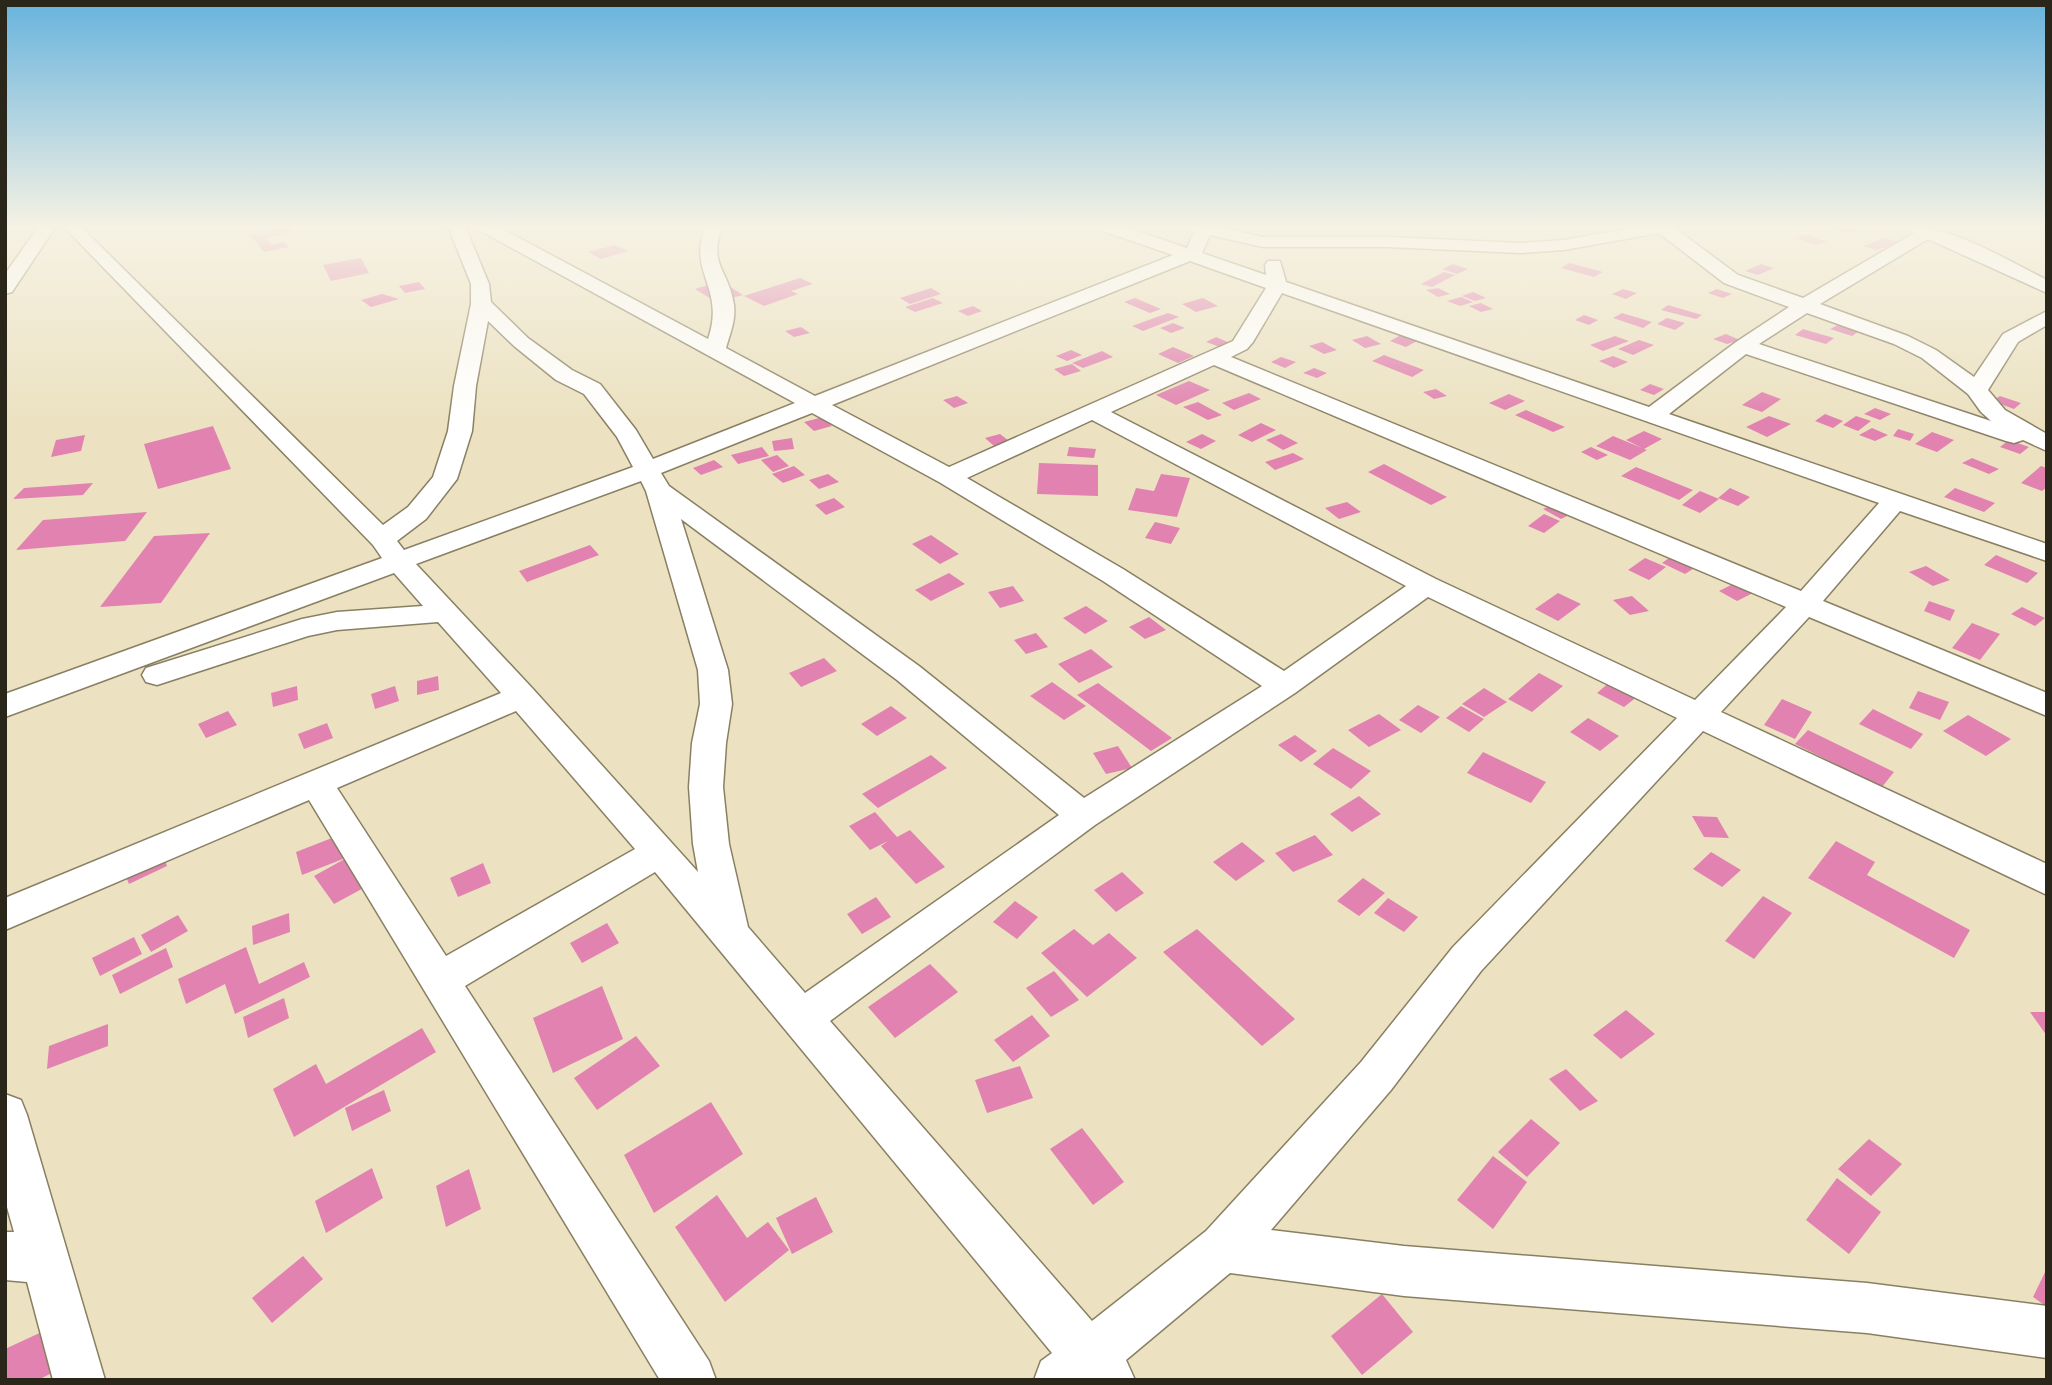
<svg xmlns="http://www.w3.org/2000/svg" width="2052" height="1385" font-family="'Playfair Display',serif">
<style>
.building{fill:#e182b0}
.lines{fill:none;stroke-linecap:round;stroke-linejoin:round}
.minor-casing{stroke:#897f62;stroke-width:3}
.minor{fill:#fff;fill-rule:evenodd}
</style>
<rect width="100%" height="100%" fill="#ece2c2"/>
<!-- building -->
<path class="building" d="M 288,226 L 294,232 L 266,238 L 272,245 L 284,242 L 289,247 L 264,252 L 249,234 Z
M 1827,226 L 1847,226 L 1860,231 L 1845,233 Z
M 1807,234 L 1827,242 L 1815,245 L 1795,237 Z
M 1884,238 L 1898,242 L 1877,250 L 1863,246 Z
M 615,245 L 628,251 L 601,259 L 588,252 Z
M 361,258 L 369,273 L 331,281 L 323,265 Z
M 1570,263 L 1603,272 L 1594,277 L 1561,268 Z
M 1453,264 L 1468,269 L 1457,274 L 1442,269 Z
M 1761,264 L 1774,268 L 1758,275 L 1745,271 Z
M 1444,272 L 1455,275 L 1432,287 L 1421,284 Z
M 800,278 L 813,284 L 791,291 L 798,294 L 764,306 L 744,296 Z
M 721,281 L 743,295 L 716,302 L 695,289 Z
M 419,282 L 425,289 L 405,293 L 399,286 Z
M 931,288 L 941,294 L 910,304 L 900,298 Z
M 1438,288 L 1450,294 L 1438,297 L 1426,290 Z
M 1623,289 L 1637,293 L 1626,299 L 1612,294 Z
M 1717,289 L 1732,294 L 1723,298 L 1708,293 Z
M 1473,292 L 1486,298 L 1475,301 L 1462,296 Z
M 382,294 L 399,299 L 371,307 L 361,300 Z
M 1461,297 L 1473,302 L 1460,306 L 1447,301 Z
M 933,298 L 943,303 L 915,312 L 905,307 Z
M 1135,298 L 1161,309 L 1150,313 L 1124,302 Z
M 1203,298 L 1218,306 L 1196,312 L 1182,304 Z
M 1481,303 L 1493,309 L 1481,312 L 1469,306 Z
M 1668,305 L 1702,315 L 1696,319 L 1661,310 Z
M 973,306 L 982,311 L 968,316 L 958,311 Z
M 1168,313 L 1179,317 L 1143,331 L 1132,326 Z
M 1622,313 L 1652,322 L 1643,328 L 1613,318 Z
M 1584,315 L 1598,320 L 1589,325 L 1575,320 Z
M 1667,318 L 1685,323 L 1675,330 L 1657,324 Z
M 1173,323 L 1185,328 L 1171,333 L 1160,328 Z
M 1838,325 L 1859,331 L 1852,336 L 1830,329 Z
M 801,327 L 810,333 L 794,337 L 785,331 Z
M 1803,329 L 1834,338 L 1826,344 L 1795,335 Z
M 1726,334 L 1740,340 L 1727,344 L 1713,339 Z
M 1401,335 L 1417,341 L 1406,347 L 1390,341 Z
M 1367,336 L 1381,344 L 1365,348 L 1352,340 Z
M 1615,336 L 1629,341 L 1603,351 L 1590,345 Z
M 1216,337 L 1230,343 L 1220,347 L 1206,342 Z
M 1639,340 L 1654,345 L 1633,355 L 1618,349 Z
M 1322,342 L 1337,350 L 1324,354 L 1309,346 Z
M 1173,347 L 1194,356 L 1178,363 L 1158,354 Z
M 1071,350 L 1082,355 L 1067,361 L 1056,356 Z
M 1102,351 L 1113,357 L 1083,368 L 1072,363 Z
M 1384,355 L 1424,370 L 1412,377 L 1372,361 Z
M 1613,356 L 1628,362 L 1614,368 L 1599,361 Z
M 1281,357 L 1296,362 L 1285,368 L 1271,362 Z
M 1072,364 L 1081,371 L 1064,376 L 1054,369 Z
M 1314,368 L 1327,373 L 1317,378 L 1303,373 Z
M 1189,381 L 1210,390 L 1176,405 L 1156,395 Z
M 1650,384 L 1664,389 L 1654,395 L 1640,390 Z
M 1436,389 L 1447,396 L 1434,399 L 1423,392 Z
M 1762,392 L 1781,399 L 1762,412 L 1742,405 Z
M 1249,393 L 1261,399 L 1234,410 L 1222,403 Z
M 1509,394 L 1525,401 L 1505,410 L 1489,403 Z
M 957,396 L 968,403 L 954,408 L 943,400 Z
M 2000,396 L 2021,403 L 2014,409 L 1992,401 Z
M 1198,402 L 1222,415 L 1208,420 L 1183,407 Z
M 1875,408 L 1891,414 L 1880,420 L 1864,414 Z
M 1526,410 L 1565,427 L 1553,432 L 1515,415 Z
M 1825,414 L 1843,421 L 1833,428 L 1815,421 Z
M 1769,416 L 1791,424 L 1767,437 L 1746,427 Z
M 1856,416 L 1871,421 L 1858,431 L 1843,425 Z
M 823,417 L 832,426 L 814,431 L 804,422 Z
M 1261,423 L 1276,430 L 1252,442 L 1238,435 Z
M 213,426 L 231,469 L 158,489 L 144,444 Z
M 1872,428 L 1888,435 L 1875,441 L 1859,435 Z
M 1898,429 L 1914,434 L 1910,441 L 1893,436 Z
M 1644,431 L 1662,439 L 1644,449 L 1647,450 L 1630,460 L 1596,446 L 1613,436 L 1642,448 L 1626,440 Z
M 1932,432 L 1954,440 L 1937,452 L 1915,444 Z
M 1000,434 L 1009,441 L 994,446 L 985,438 Z
M 1202,434 L 1216,441 L 1201,449 L 1186,442 Z
M 1281,434 L 1298,443 L 1283,450 L 1266,440 Z
M 85,435 L 81,451 L 51,457 L 56,440 Z
M 792,438 L 794,449 L 774,451 L 772,441 Z
M 2009,440 L 2029,447 L 2020,454 L 2000,447 Z
M 762,447 L 769,456 L 738,464 L 731,455 Z
M 1069,447 L 1096,449 L 1094,458 L 1067,456 Z
M 1591,447 L 1608,455 L 1597,460 L 1581,452 Z
M 1293,453 L 1304,459 L 1275,470 L 1265,462 Z
M 777,455 L 789,466 L 773,472 L 761,460 Z
M 1972,458 L 1999,469 L 1989,474 L 1962,463 Z
M 714,460 L 723,467 L 701,475 L 693,468 Z
M 1039,463 L 1098,465 L 1098,496 L 1037,494 Z
M 1384,464 L 1447,497 L 1431,505 L 1368,472 Z
M 794,466 L 805,475 L 783,483 L 772,474 Z
M 2041,466 L 2047,468 L 2047,487 L 2042,491 L 2021,483 Z
M 1636,467 L 1693,490 L 1679,500 L 1621,476 Z
M 828,474 L 839,482 L 819,489 L 809,480 Z
M 1161,474 L 1190,478 L 1177,517 L 1128,510 L 1136,488 L 1154,491 Z
M 93,483 L 83,495 L 13,499 L 24,488 Z
M 1730,488 L 1750,497 L 1738,506 L 1718,498 Z
M 1955,488 L 1995,503 L 1984,512 L 1944,497 Z
M 1700,491 L 1719,499 L 1700,513 L 1682,505 Z
M 834,498 L 845,507 L 826,515 L 815,505 Z
M 1347,502 L 1361,512 L 1339,519 L 1325,508 Z
M 1559,502 L 1577,511 L 1561,519 L 1543,509 Z
M 147,512 L 125,541 L 16,550 L 43,520 Z
M 1544,514 L 1560,521 L 1544,533 L 1528,526 Z
M 1155,522 L 1180,528 L 1171,544 L 1145,538 Z
M 210,533 L 161,603 L 100,607 L 154,536 Z
M 931,535 L 959,554 L 940,564 L 912,544 Z
M 590,545 L 599,555 L 527,582 L 519,571 Z
M 1676,553 L 1699,565 L 1685,574 L 1662,563 Z
M 1996,555 L 2038,573 L 2027,583 L 1984,565 Z
M 1645,558 L 1666,567 L 1649,580 L 1628,570 Z
M 1926,566 L 1950,580 L 1933,586 L 1909,572 Z
M 949,573 L 965,584 L 931,601 L 915,590 Z
M 1739,581 L 1757,591 L 1737,601 L 1719,591 Z
M 1013,586 L 1024,601 L 1000,608 L 988,592 Z
M 1558,593 L 1581,604 L 1558,621 L 1535,609 Z
M 1632,596 L 1649,611 L 1630,615 L 1613,600 Z
M 1929,601 L 1955,610 L 1950,621 L 1924,611 Z
M 1086,606 L 1108,621 L 1085,634 L 1063,618 Z
M 2022,607 L 2045,618 L 2035,626 L 2011,614 Z
M 1149,617 L 1166,630 L 1145,639 L 1129,627 Z
M 1972,623 L 2000,634 L 1980,660 L 1952,648 Z
M 1036,633 L 1048,647 L 1026,654 L 1014,640 Z
M 1091,649 L 1113,667 L 1079,683 L 1058,664 Z
M 824,658 L 837,671 L 801,687 L 789,673 Z
M 1539,673 L 1563,686 L 1532,712 L 1508,699 Z
M 438,676 L 439,690 L 417,695 L 417,681 Z
M 1611,681 L 1638,696 L 1624,707 L 1597,693 Z
M 1052,682 L 1086,706 L 1064,720 L 1030,696 Z
M 1098,683 L 1172,738 L 1151,751 L 1077,695 Z
M 297,686 L 298,700 L 273,707 L 271,693 Z
M 395,686 L 399,701 L 375,709 L 371,694 Z
M 1484,688 L 1507,702 L 1484,717 L 1462,704 Z
M 1918,691 L 1949,702 L 1940,720 L 1909,708 Z
M 1782,699 L 1812,712 L 1795,739 L 1764,725 Z
M 1418,705 L 1440,717 L 1421,733 L 1399,720 Z
M 891,706 L 907,718 L 877,736 L 861,724 Z
M 1461,706 L 1484,719 L 1469,732 L 1446,718 Z
M 1873,709 L 1923,734 L 1911,749 L 1859,724 Z
M 228,711 L 237,725 L 206,738 L 198,724 Z
M 1379,714 L 1401,730 L 1369,747 L 1348,730 Z
M 1968,715 L 2011,739 L 1986,756 L 1943,731 Z
M 1588,718 L 1619,736 L 1600,751 L 1570,732 Z
M 327,723 L 333,738 L 304,749 L 298,734 Z
M 1808,730 L 1894,772 L 1882,787 L 1795,744 Z
M 1295,735 L 1317,751 L 1301,762 L 1278,745 Z
M 1118,746 L 1132,768 L 1106,774 L 1093,753 Z
M 1333,748 L 1371,771 L 1351,789 L 1313,764 Z
M 1483,752 L 1546,782 L 1531,803 L 1467,773 Z
M 931,755 L 947,768 L 878,808 L 862,794 Z
M 1359,796 L 1381,814 L 1352,832 L 1330,814 Z
M 875,812 L 897,837 L 910,830 L 945,867 L 916,884 L 881,846 L 888,841 L 870,850 L 849,826 Z
M 1692,816 L 1717,817 L 1729,838 L 1704,837 Z
M 1315,835 L 1333,855 L 1293,872 L 1275,853 Z
M 337,836 L 343,859 L 302,875 L 296,852 Z
M 1836,841 L 1875,862 L 1867,875 L 1970,930 L 1954,958 L 1808,878 Z
M 1242,842 L 1265,861 L 1236,881 L 1213,862 Z
M 161,850 L 167,866 L 129,884 L 122,867 Z
M 1711,852 L 1741,870 L 1722,887 L 1693,869 Z
M 350,856 L 371,884 L 334,904 L 314,876 Z
M 483,863 L 491,883 L 458,897 L 450,878 Z
M 1122,872 L 1144,893 L 1116,912 L 1094,890 Z
M 1363,878 L 1385,893 L 1359,916 L 1337,901 Z
M 1763,896 L 1792,913 L 1754,959 L 1725,941 Z
M 876,897 L 891,917 L 862,934 L 847,914 Z
M 1388,898 L 1418,917 L 1404,932 L 1374,913 Z
M 1015,901 L 1038,917 L 1017,939 L 993,922 Z
M 289,913 L 290,932 L 253,945 L 252,926 Z
M 178,915 L 188,931 L 151,952 L 141,935 Z
M 607,923 L 619,943 L 582,963 L 570,943 Z
M 1074,929 L 1093,945 L 1109,933 L 1137,958 L 1087,997 L 1041,953 Z
M 1197,929 L 1295,1019 L 1262,1046 L 1163,952 Z
M 134,937 L 142,954 L 100,976 L 92,958 Z
M 246,947 L 259,984 L 304,962 L 310,977 L 235,1014 L 225,984 L 186,1004 L 178,979 Z
M 166,948 L 173,967 L 120,994 L 112,975 Z
M 930,964 L 958,992 L 895,1038 L 868,1007 Z
M 1054,971 L 1079,1000 L 1051,1017 L 1026,988 Z
M 602,986 L 623,1039 L 553,1073 L 533,1018 Z
M 284,998 L 289,1018 L 248,1038 L 243,1017 Z
M 1626,1010 L 1655,1034 L 1621,1059 L 1593,1035 Z
M 2030,1012 L 2047,1012 L 2047,1036 Z
M 1032,1015 L 1050,1036 L 1013,1062 L 994,1040 Z
M 108,1024 L 108,1046 L 47,1069 L 49,1046 Z
M 422,1028 L 436,1052 L 294,1137 L 273,1089 L 316,1064 L 326,1084 Z
M 636,1036 L 660,1066 L 597,1110 L 574,1078 Z
M 1020,1066 L 1033,1098 L 987,1113 L 975,1080 Z
M 1566,1069 L 1598,1101 L 1580,1111 L 1549,1079 Z
M 384,1090 L 391,1111 L 352,1131 L 345,1108 Z
M 711,1102 L 743,1154 L 654,1213 L 624,1155 Z
M 1531,1119 L 1560,1143 L 1527,1177 L 1498,1152 Z
M 1082,1128 L 1124,1182 L 1093,1205 L 1050,1149 Z
M 1869,1139 L 1902,1164 L 1871,1196 L 1838,1169 Z
M 1493,1156 L 1527,1182 L 1493,1229 L 1457,1200 Z
M 372,1168 L 383,1198 L 326,1233 L 315,1201 Z
M 469,1169 L 481,1209 L 446,1227 L 436,1186 Z
M 1837,1178 L 1881,1212 L 1849,1254 L 1806,1220 Z
M 717,1195 L 747,1238 L 768,1222 L 789,1250 L 725,1302 L 675,1227 Z
M 816,1197 L 833,1232 L 792,1254 L 776,1218 Z
M 303,1256 L 323,1279 L 272,1323 L 252,1298 Z
M 2047,1268 L 2047,1307 L 2033,1297 Z
M 1382,1294 L 1413,1332 L 1362,1375 L 1331,1336 Z
M 59,1324 L 56,1371 L 38,1380 L 5,1380 L 5,1349 Z"/>
<g class="lines">
<defs>
<path id="minor" d="M 39,226 L 56,226 L 12,292 L 5,294 L 5,274 Z
M 63,226 L 80,226 L 383,525 L 408,507 L 433,477 L 448,431 L 454,386 L 471,304 L 471,284 L 448,226 L 465,226 L 489,284 L 491,302 L 528,338 L 572,370 L 600,384 L 636,430 L 653,459 L 795,403 L 479,230 L 477,226 L 497,226 L 708,339 C 726,287 686,272 706,226 L 722,226 C 708,267 729,269 734,305 C 736,320 730,334 726,348 L 815,396 L 1173,255 L 1100,230 L 1098,226 L 1122,226 L 1187,248 L 1194,231 L 1187,230 L 1185,226 L 1214,226 L 1263,237 L 1388,237 L 1521,243 L 1564,240 L 1643,226 L 1678,226 L 1676,229 L 1738,275 L 1803,298 L 1914,233 L 1904,226 C 1953,226 2003,258 2047,280 L 2047,293 L 1928,239 L 1820,304 L 1908,336 L 1936,350 L 1974,377 L 2003,334 L 2047,311 L 2047,325 L 2018,342 L 1988,390 L 2005,410 L 2047,434 L 2047,451 L 2023,440 L 2014,443 L 2006,441 L 1746,354 L 1669,414 L 2047,544 L 2047,561 L 1900,511 L 1823,601 L 2047,693 L 2047,716 L 1809,617 L 1721,712 L 2047,864 L 2047,895 L 1703,731 L 1481,971 L 1391,1090 L 1271,1230 L 1404,1246 L 1867,1283 L 2047,1306 L 2047,1358 L 1867,1333 L 1404,1296 L 1230,1273 L 1126,1360 L 1135,1380 L 1034,1380 L 1041,1361 L 1052,1353 L 655,872 L 465,986 L 709,1361 L 716,1380 L 660,1380 L 309,800 L 5,930 L 5,898 L 501,693 L 438,622 L 337,630 L 308,636 L 157,685 L 146,682 L 142,675 L 146,668 L 302,619 L 337,612 L 423,606 L 394,573 L 5,717 L 5,694 L 382,558 L 373,545 ZM 1659,233 L 1724,283 L 1789,307 L 1736,342 L 1649,407 L 1286,282 L 1280,261 L 1268,261 L 1265,265 L 1266,275 L 1202,253 L 1210,235 L 1263,247 L 1388,247 L 1521,253 L 1564,250 ZM 1190,261 L 1266,288 L 1233,341 L 949,467 L 832,405 ZM 1282,293 L 1879,503 L 1801,591 L 1231,357 L 1247,349 L 1253,342 ZM 1807,313 L 1894,344 L 1922,358 L 1968,394 L 1981,412 L 1991,421 L 1759,344 ZM 488,321 L 514,346 L 556,380 L 584,394 L 617,437 L 633,467 L 404,550 L 397,541 L 426,519 L 457,479 L 472,431 L 476,386 ZM 1214,365 L 1786,607 L 1695,700 L 1436,579 L 1111,412 ZM 812,413 L 939,482 L 1103,581 L 1262,686 L 1084,798 L 919,666 L 669,486 L 661,473 ZM 1092,420 L 1406,586 L 1284,671 L 1123,569 L 967,478 ZM 641,481 L 646,491 L 698,670 L 700,704 L 692,743 L 689,787 L 693,844 L 698,872 L 533,689 L 416,564 ZM 681,519 L 897,680 L 1059,815 L 805,993 L 748,927 L 729,844 L 723,787 L 726,743 L 732,704 L 728,670 ZM 1428,597 L 1677,718 L 1453,947 L 1361,1062 L 1206,1231 L 1092,1321 L 830,1021 L 1095,825 L 1295,693 ZM 516,711 L 635,849 L 446,956 L 337,788 Z
M 5,1094 L 21,1100 L 27,1115 L 105,1380 L 53,1380 L 27,1282 L 5,1280 L 5,1232 L 14,1232 L 5,1200 Z"/>
</defs>
<!-- minor casing -->
<use href="#minor" class="minor-casing"/>
<!-- minor -->
<use href="#minor" class="minor"/>
</g>
<!-- sky -->
<linearGradient id="sky" x2="0" y2="1"><stop stop-color="#67b3dd"/><stop offset="0.54" stop-color="#f6f2e4"/><stop offset="1" stop-color="#f6f2e4" stop-opacity="0"/></linearGradient>
<rect width="2052" height="420" fill="url(#sky)"/>
<!-- border -->
<rect width="2052" height="1385" fill="none" stroke="#2a261a" stroke-width="14"/>
</svg>
